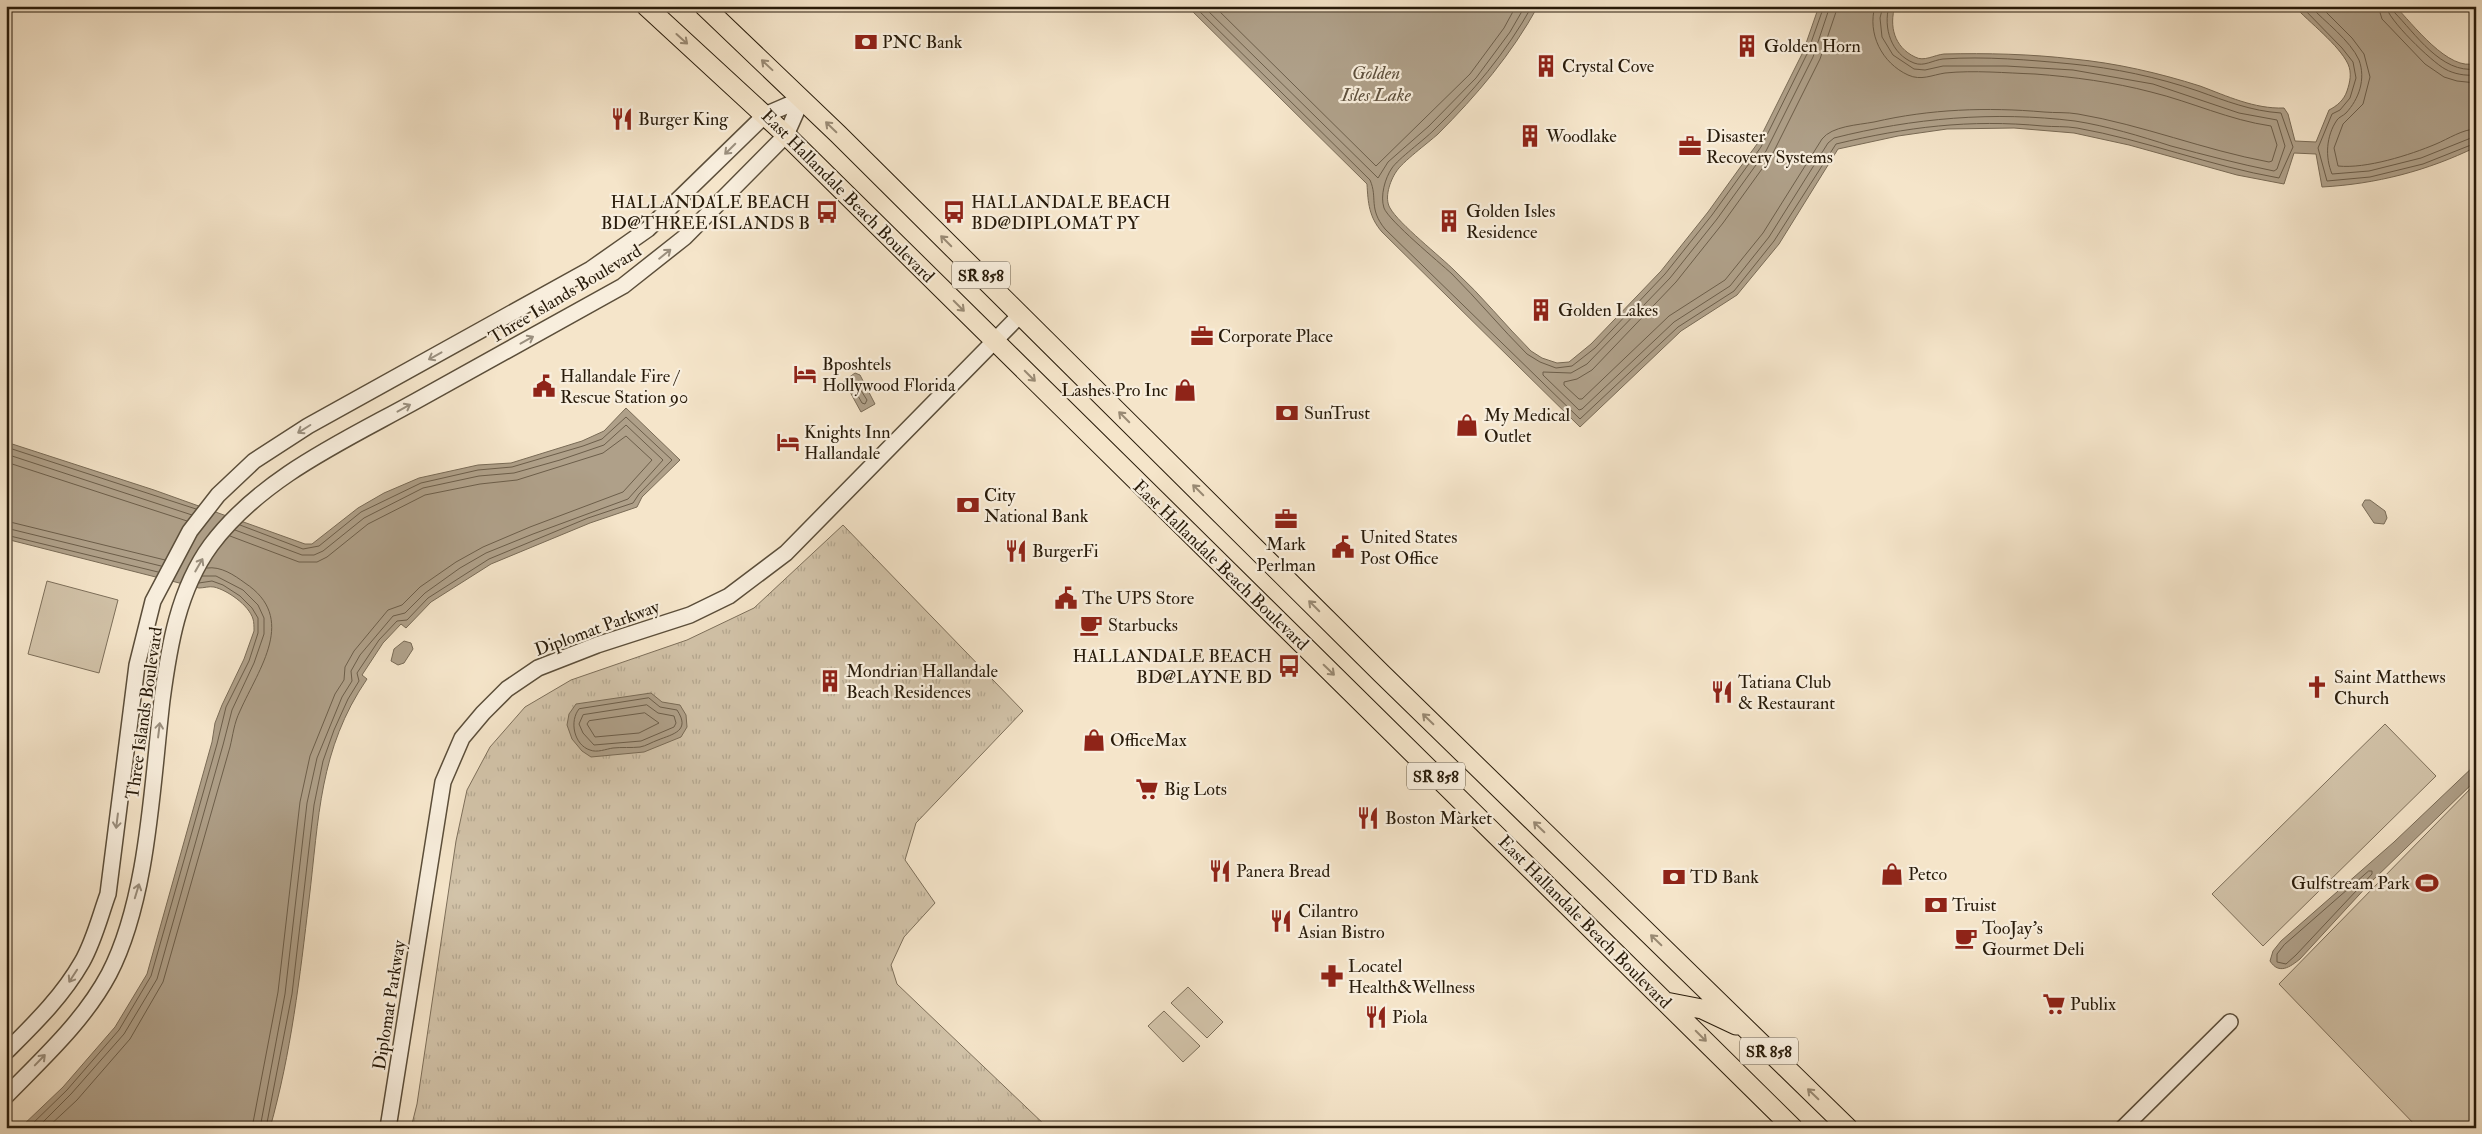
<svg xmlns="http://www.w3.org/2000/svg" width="2482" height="1134" font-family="'IM FELL Double Pica',serif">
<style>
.grass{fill:url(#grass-tufts);stroke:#7d6f5a}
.garden{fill:#d2c3a9;stroke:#7d6f5a}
.water{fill:#afa089;stroke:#796b56}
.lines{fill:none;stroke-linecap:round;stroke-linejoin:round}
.shore{stroke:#6c5e4a;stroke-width:1}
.tertiary-casing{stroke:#5b4e3a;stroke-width:18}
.primary-casing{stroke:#281b0a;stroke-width:21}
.tertiary{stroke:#f8eedd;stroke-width:15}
.primary{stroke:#f5e5ca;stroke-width:19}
.oneway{stroke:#998a74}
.oneway2{stroke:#9a8f7e}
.labels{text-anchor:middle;stroke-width:4.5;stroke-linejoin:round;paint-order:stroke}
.shield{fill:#f8eedd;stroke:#665a49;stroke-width:1}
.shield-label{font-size:16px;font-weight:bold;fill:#281b0a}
.poi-label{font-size:18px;fill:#281b0a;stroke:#f8eedd;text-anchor:start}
.street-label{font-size:18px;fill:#281b0a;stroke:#f8eedd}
.water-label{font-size:19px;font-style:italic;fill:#5e503d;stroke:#f8eedd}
</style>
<defs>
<pattern id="grass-tufts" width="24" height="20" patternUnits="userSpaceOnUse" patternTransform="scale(1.25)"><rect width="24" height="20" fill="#d2c3a9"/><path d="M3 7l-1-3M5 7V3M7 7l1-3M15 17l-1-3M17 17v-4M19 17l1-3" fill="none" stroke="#b4a790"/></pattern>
</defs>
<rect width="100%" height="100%" fill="#f5e5ca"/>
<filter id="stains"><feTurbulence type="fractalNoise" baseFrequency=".004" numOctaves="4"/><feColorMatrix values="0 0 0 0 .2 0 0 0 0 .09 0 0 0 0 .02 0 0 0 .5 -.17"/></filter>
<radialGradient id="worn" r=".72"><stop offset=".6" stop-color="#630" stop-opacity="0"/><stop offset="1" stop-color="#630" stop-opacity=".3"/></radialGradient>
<!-- grass -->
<path class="grass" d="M 843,525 L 1023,711 L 916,823 L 905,860 L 935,903 L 904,937 L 891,965 L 897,984 L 1048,1128 L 411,1128 L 417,1104 L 456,841 L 467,790 L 490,747 L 525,707 L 571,680 L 687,640 L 754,608 Z"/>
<!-- garden -->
<path class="garden" d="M 47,581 L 118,600 L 99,673 L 28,654 Z
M 2385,724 L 2436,776 L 2263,946 L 2212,894 Z
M 2476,783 L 2476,1128 L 2418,1128 L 2279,984 Z
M 1188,987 L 1223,1022 L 1207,1038 L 1171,1003 Z
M 1164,1011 L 1200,1046 L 1183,1062 L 1148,1026 Z"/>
<!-- water -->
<path class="water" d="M 1187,6 L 1538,6 C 1511,55 1477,95 1438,134 C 1428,143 1402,162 1396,172 C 1390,181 1384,198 1390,208 C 1399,224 1440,256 1455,271 C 1482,296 1505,325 1531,351 L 1542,358 L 1557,363 L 1569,362 L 1591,344 L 1661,271 L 1708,212 L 1757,144 L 1803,52 L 1819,6 L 1895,6 C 1889,26 1894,47 1915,57 C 1924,62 1934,55 1944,54 C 1987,53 2031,54 2073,59 C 2116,63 2159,73 2200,86 C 2227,96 2254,109 2284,108 L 2288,114 L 2295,141 L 2316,142 L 2329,110 C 2337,106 2344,100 2347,91 C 2350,82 2352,73 2348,64 C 2339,45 2309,22 2294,6 L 2395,6 C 2412,23 2449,73 2476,63 L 2476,147 C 2427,171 2376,184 2322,187 L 2316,154 L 2294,153 L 2284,184 L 2237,175 L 2129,145 L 2074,133 L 2014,128 L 1947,129 L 1898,136 L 1838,149 L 1779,244 L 1737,295 L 1681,331 L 1580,427 L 1382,232 C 1369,217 1368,203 1367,184 Z
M 855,373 L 860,375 L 875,404 L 861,412 L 844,381 Z
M 626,408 L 680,460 L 642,497 L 637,507 L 590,523 L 491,564 L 431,602 L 406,628 L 401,624 L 383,643 L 362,675 L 367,679 C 319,749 319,818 309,900 C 300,976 291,1054 270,1128 L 20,1128 L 63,1087 L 115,1027 L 147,974 L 212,742 L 215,723 L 222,705 L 244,659 L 254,631 C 254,627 254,622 253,619 C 249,605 227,590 214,587 C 209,586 204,588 199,588 L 6,539 L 6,442 L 154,490 L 305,544 L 312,544 L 358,508 L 384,493 L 419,478 L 478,465 L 511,463 L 582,441 L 604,431 Z
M 2365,500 L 2370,500 L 2385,511 L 2387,518 L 2384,524 L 2374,523 L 2362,505 Z
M 404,641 L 411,643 L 413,649 L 404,663 L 398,665 L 391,661 L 394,649 Z
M 651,693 L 662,702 L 680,705 L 686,715 L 687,727 L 681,737 L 644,752 L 591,757 L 582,751 L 572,739 L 567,725 L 569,714 L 576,704 Z
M 2476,764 L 2476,780 L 2370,883 L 2300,959 C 2290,967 2279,975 2270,961 L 2273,951 L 2281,941 L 2394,842 Z"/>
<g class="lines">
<!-- shore -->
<path class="shore" d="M 1194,6 L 1370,180 C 1378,198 1368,208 1385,229 L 1580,419 L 1678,327 L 1734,291 L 1774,241 L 1836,144 C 1907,127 1969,119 2043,126 C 2054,127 2065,126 2077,128 C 2145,140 2210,166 2279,178 L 2293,147 L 2281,113 C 2251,111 2226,101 2198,91 C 2157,77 2114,68 2072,64 C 2030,60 1985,56 1943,59 C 1933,60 1924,67 1914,63 C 1891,54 1883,28 1889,6
M 1203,6 L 1378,178 L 1388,162 L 1429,126 L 1476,78 L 1510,32 L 1525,6
M 1214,6 L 1376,166 L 1470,74 L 1504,28 L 1516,6
M 1532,6 C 1506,53 1472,93 1434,130 C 1424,140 1398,159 1392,168 C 1385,178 1380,196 1384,208 C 1389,221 1439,262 1452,274 C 1478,300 1501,328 1527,354 L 1540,362 L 1556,368 L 1572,366 L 1595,348 L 1665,274 L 1712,215 L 1761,147 L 1807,54 L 1824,6
M 1830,6 L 1813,57 L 1766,151 L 1717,219 L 1670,278 L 1587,364 L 1571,373 L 1543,372 L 1543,375 L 1579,410 L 1582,409 L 1674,322 L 1730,286 L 1769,237 L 1828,143 L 1834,138 C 1913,118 1994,111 2075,121 C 2107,126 2140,136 2171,146 C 2205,155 2239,164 2274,171 L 2277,169 L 2285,146 L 2277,120 L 2239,113 L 2153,84 L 2073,70 L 2006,66 L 1943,66 L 1925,70 L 1914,69 L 1893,55 L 1882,37 L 1880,18 L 1883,6
M 1838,6 L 1820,59 L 1772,155 L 1723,223 L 1676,282 L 1592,370 L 1577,379 L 1564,382 L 1564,385 L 1579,399 L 1582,399 L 1669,316 L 1725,280 L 1763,233 L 1822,139 C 1832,126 1858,125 1874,122 C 1930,109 1987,107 2044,112 C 2055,113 2067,112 2078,114 C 2143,125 2204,150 2269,162 L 2272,161 L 2277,145 L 2271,126 C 2229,120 2192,102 2151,92 C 2113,82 2074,77 2035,74 C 2006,73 1974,70 1945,73 C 1932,75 1921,81 1908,75 C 1882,63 1867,34 1875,6
M 2301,6 L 2342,48 L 2353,62 L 2356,78 L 2350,98 L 2340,110 L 2332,114 L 2318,148 L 2327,181 L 2370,177 L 2423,164 L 2476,143
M 2310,6 C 2325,22 2350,40 2359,60 C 2366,79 2359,99 2346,113 C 2343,116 2339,117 2337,120 C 2326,136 2325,157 2332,174 L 2369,171 L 2421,158 L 2476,136
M 2320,6 L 2352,38 L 2364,54 L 2370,77 L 2363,104 L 2343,124 L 2334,148 L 2338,166 C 2366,169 2410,155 2436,144 C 2448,139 2463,129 2476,129
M 2378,6 L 2382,19 L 2425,64 L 2444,77 L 2457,81 L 2476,83
M 2386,6 C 2387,19 2432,62 2445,69 C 2454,74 2465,76 2476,75
M 2392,6 L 2394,12 C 2415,33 2441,74 2476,69
M 855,381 L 867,400 L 865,404 L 862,403 L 852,385 Z
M 6,447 L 196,509
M 6,454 L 192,515
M 6,462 L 187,521
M 6,521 L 165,560
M 240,525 L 303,549 L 319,546 L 361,512 L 421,483 L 478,470 L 512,467 L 583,446 L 602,439 L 626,417 L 672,460 L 639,494 L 633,503 L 588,518 L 489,559 L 428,598 L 407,620 L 397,621 L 379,640 L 357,673 L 359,681 L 348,699 L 334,730 L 323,761 L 314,805 L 292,994 L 266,1128
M 6,528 L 161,566
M 235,530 L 302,555 L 314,555 L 323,551 L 364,518 L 423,488 L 479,476 L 514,473 L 560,460 L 604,445 L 626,425 L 663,460 L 628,499 L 533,534 L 486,553 L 460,568 L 425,593 L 405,613 L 393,616 L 360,655 L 351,671 L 352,681 L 342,697 L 317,758 L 307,803 L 285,994 L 260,1128
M 6,535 L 158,572
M 230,536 L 299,562 L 317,562 L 327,557 L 368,524 L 425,495 L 480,484 L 517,480 L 603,453 L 626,436 L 652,460 L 623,492 L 530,527 L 483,547 L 456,562 L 420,587 L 402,605 L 388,610 L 354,651 L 345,667 L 344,680 L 335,694 L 310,756 L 300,802 L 278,992 L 252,1128
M 649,698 L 660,707 L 677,710 C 691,731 673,734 658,740 C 652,742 646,746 640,747 C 631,748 622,747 613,748 C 606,749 597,753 590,750 C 574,745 569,721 579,709 Z
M 647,705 L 658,713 L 674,716 L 676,723 L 674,727 L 641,741 L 594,745 L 583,733 L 579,724 L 583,715 Z
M 645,713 L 659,723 L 639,733 L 595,737 L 587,724 L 589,721 Z
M 2369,871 L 2372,871 L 2372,874 L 2296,955 L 2286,964 L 2277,962 L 2277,954 L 2284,945 Z
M 28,1128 L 67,1090 L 119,1030 L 151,976 L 217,744 L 226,707 L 249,661 L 258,633 L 258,618 L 252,608 L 240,596 L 223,585 L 212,581 L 199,583
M 37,1128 L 71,1094 L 124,1034 L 157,979 L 223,745 L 232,710 L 254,663 L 264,634 L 264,618 L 258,605 L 243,590 L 216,576 L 202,576
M 47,1128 L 77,1100 L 130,1039 L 163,982 L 230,747 C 233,735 234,723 240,711 C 259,668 298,618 245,583 C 234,575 221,566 207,568"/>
<defs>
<path id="tertiary" d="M 6,1052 C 34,1024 62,997 82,962 C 94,941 100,916 108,894 L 137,665 L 153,601 L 190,531 L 218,495 L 254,461 L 308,426 L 591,269 L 648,229 L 765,115 L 802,99
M 6,1096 C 43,1058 84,1021 109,974 C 148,899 152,785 162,700 C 169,647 178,590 211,545 C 262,477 344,441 416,401 C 485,363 554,325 623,286 L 685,237 L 786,135 L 802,99
M 388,1128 L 443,782 L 462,738 L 483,713 L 507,689 L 538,668 L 597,645 L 690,615 L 729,596 L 786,553 L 1021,314
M 2123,1128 L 2230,1022"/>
<path id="primary" d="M 646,6 L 786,135 L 1793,1128
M 704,6 L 838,134 L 1381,673 L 1848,1128
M 1666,1002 L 1702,1009 L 1736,1025"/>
</defs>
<!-- tertiary casing -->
<use href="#tertiary" class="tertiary-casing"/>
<!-- primary casing -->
<use href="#primary" class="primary-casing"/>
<!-- tertiary -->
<use href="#tertiary" class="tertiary"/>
<!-- primary -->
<use href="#primary" class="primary"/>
</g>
<!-- one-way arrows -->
<defs><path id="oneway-shaft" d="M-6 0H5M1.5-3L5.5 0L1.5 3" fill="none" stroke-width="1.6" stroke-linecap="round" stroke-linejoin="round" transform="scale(1.25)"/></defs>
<g class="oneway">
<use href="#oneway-shaft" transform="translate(682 39) rotate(42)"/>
<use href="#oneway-shaft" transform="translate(767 65) rotate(-137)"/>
<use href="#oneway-shaft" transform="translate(831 127) rotate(-136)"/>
<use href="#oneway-shaft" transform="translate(946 241) rotate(-135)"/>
<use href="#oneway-shaft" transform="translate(959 306) rotate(45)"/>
<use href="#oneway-shaft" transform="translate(1030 376) rotate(45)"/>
<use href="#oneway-shaft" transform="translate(1124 417) rotate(-135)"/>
<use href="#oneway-shaft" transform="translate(1198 490) rotate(-135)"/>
<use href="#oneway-shaft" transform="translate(1314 606) rotate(-135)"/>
<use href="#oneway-shaft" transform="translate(1329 670) rotate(44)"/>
<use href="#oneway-shaft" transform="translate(1428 719) rotate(-136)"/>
<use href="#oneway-shaft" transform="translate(1539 827) rotate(-136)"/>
<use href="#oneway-shaft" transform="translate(1656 940) rotate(-136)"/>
<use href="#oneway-shaft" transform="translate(1701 1036) rotate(45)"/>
<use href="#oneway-shaft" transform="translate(1813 1094) rotate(-136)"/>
</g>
<g class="oneway2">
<use href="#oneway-shaft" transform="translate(730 149) rotate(135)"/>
<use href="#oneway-shaft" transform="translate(665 254) rotate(-39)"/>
<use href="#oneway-shaft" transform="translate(527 340) rotate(-29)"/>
<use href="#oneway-shaft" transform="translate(435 356) rotate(151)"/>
<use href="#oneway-shaft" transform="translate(404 408) rotate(-29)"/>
<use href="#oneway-shaft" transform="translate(304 429) rotate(148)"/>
<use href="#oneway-shaft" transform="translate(199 565) rotate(-60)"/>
<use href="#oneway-shaft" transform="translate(159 730) rotate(-83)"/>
<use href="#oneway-shaft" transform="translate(117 821) rotate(97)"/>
<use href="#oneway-shaft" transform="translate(137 891) rotate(-73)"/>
<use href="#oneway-shaft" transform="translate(73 976) rotate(123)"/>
<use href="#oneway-shaft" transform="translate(40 1060) rotate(-46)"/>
</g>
<!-- icons -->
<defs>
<symbol id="bank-bare" viewBox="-9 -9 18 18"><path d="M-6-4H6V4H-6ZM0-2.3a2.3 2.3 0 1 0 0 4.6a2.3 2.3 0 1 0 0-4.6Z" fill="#8f2418" stroke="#f8eedd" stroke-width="2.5" paint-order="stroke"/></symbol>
<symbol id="building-bare" viewBox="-9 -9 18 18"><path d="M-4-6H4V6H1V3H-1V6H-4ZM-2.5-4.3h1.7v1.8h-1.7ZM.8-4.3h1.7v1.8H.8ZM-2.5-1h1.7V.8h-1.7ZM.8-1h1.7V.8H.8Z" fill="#8f2418" stroke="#f8eedd" stroke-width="2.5" paint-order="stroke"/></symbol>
<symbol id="restaurant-bare" viewBox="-9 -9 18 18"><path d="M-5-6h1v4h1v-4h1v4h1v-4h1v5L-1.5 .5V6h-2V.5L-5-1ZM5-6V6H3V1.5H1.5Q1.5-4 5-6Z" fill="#8f2418" stroke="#f8eedd" stroke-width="2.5" paint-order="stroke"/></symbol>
<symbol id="office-bare" viewBox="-9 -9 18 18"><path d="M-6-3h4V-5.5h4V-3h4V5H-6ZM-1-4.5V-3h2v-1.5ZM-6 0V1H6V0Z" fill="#8f2418" stroke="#f8eedd" stroke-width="2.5" paint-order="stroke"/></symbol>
<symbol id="bus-bare" viewBox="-9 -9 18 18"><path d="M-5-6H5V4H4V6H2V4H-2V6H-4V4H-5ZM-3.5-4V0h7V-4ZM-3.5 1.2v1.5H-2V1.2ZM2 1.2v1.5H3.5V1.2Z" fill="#8f2418" stroke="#f8eedd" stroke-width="2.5" paint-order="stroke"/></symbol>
<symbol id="hotel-bare" viewBox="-9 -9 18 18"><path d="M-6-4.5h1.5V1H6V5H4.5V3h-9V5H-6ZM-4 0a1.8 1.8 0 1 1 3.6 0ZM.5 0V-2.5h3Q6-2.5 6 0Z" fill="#8f2418" stroke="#f8eedd" stroke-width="2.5" paint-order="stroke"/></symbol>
<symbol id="civic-bare" viewBox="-9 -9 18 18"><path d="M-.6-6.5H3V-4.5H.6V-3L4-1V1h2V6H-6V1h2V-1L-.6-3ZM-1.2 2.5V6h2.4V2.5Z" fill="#8f2418" stroke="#f8eedd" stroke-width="2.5" paint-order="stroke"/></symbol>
<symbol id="shop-bare" viewBox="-9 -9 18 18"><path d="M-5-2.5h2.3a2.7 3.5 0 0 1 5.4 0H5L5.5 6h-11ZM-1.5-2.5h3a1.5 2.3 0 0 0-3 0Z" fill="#8f2418" stroke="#f8eedd" stroke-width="2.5" paint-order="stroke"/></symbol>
<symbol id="cafe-bare" viewBox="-9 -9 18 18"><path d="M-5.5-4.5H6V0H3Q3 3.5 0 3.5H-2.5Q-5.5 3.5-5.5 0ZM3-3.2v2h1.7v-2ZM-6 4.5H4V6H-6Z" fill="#8f2418" stroke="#f8eedd" stroke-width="2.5" paint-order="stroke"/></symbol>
<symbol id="church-bare" viewBox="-9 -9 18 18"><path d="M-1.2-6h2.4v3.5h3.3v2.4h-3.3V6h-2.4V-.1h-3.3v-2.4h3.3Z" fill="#8f2418" stroke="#f8eedd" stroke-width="2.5" paint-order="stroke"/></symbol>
<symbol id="supermarket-bare" viewBox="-9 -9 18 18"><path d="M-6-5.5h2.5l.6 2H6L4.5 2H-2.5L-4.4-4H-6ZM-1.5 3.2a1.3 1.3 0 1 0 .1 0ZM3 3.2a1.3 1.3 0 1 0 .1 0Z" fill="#8f2418" stroke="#f8eedd" stroke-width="2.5" paint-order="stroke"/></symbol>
<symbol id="stadium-bare" viewBox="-9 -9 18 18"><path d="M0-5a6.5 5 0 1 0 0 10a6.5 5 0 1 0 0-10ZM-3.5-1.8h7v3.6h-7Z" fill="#8f2418" stroke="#f8eedd" stroke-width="2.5" paint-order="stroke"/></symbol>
<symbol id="pharmacy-bare" viewBox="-9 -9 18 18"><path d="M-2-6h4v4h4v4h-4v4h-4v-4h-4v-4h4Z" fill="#8f2418" stroke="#f8eedd" stroke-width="2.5" paint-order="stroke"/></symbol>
</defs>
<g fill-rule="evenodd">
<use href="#bank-bare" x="850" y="26" width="32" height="32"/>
<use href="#building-bare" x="1731" y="30" width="32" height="32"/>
<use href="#building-bare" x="1530" y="50" width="32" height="32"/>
<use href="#restaurant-bare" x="606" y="103" width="32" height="32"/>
<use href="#building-bare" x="1514" y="120" width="32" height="32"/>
<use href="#office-bare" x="1674" y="130" width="32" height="32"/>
<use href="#bus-bare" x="811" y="196" width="32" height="32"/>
<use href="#bus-bare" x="938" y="196" width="32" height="32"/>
<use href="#building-bare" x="1433" y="205" width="32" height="32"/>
<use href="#building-bare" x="1525" y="294" width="32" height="32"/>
<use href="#office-bare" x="1186" y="320" width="32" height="32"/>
<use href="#hotel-bare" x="789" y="358" width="32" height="32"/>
<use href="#civic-bare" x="528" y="370" width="32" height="32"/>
<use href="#shop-bare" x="1169" y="374" width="32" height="32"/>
<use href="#bank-bare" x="1271" y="397" width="32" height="32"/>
<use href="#shop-bare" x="1451" y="409" width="32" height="32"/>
<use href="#hotel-bare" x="772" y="426" width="32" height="32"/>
<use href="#bank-bare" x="952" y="489" width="32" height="32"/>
<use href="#office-bare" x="1270" y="503" width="32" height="32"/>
<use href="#civic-bare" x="1327" y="531" width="32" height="32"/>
<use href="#restaurant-bare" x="1000" y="535" width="32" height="32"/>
<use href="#civic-bare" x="1050" y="582" width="32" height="32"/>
<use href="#cafe-bare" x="1075" y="609" width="32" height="32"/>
<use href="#bus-bare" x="1273" y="650" width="32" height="32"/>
<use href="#building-bare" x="814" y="665" width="32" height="32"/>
<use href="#church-bare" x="2301" y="671" width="32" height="32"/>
<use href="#restaurant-bare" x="1706" y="676" width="32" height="32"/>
<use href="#shop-bare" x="1078" y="724" width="32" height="32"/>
<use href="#supermarket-bare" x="1131" y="773" width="32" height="32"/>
<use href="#restaurant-bare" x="1352" y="802" width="32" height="32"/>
<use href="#restaurant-bare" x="1204" y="855" width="32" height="32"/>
<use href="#shop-bare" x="1876" y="858" width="32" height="32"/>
<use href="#bank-bare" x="1658" y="861" width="32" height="32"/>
<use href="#stadium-bare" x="2411" y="867" width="32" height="32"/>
<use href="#bank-bare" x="1920" y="889" width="32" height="32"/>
<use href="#restaurant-bare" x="1265" y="905" width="32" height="32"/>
<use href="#cafe-bare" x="1950" y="922" width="32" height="32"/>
<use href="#pharmacy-bare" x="1316" y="960" width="32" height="32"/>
<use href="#supermarket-bare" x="2038" y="988" width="32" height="32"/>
<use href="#restaurant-bare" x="1360" y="1001" width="32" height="32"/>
</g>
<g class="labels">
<!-- shield labels -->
<g class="shield">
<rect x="952" y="261.5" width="58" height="27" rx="4"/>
<rect x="1407" y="762.5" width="58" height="27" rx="4"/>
<rect x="1740" y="1037.5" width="58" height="27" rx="4"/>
</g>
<g class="shield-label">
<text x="981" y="281">SR 858</text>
<text x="1436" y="782">SR 858</text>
<text x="1769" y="1057">SR 858</text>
</g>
<!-- poi labels -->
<g class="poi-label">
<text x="882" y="48">PNC Bank</text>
<text x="1764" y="52">Golden Horn</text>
<text x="1562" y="72">Crystal Cove</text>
<text x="638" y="125">Burger King</text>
<text x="1546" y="142">Woodlake</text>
<text x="1706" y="142">Disaster<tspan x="1706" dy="21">Recovery Systems</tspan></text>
<text x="810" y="208" text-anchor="end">HALLANDALE BEACH<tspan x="810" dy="21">BD@THREE ISLANDS B</tspan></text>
<text x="971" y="208">HALLANDALE BEACH<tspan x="971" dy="21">BD@DIPLOMAT PY</tspan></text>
<text x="1466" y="217">Golden Isles<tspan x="1466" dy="21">Residence</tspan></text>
<text x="1558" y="316">Golden Lakes</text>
<text x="1218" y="342">Corporate Place</text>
<text x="822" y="370">Bposhtels<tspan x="822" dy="21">Hollywood Florida</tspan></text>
<text x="560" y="382">Hallandale Fire /<tspan x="560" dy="21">Rescue Station 90</tspan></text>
<text x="1168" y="396" text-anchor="end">Lashes Pro Inc</text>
<text x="1304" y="419">SunTrust</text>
<text x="1484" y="421">My Medical<tspan x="1484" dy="21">Outlet</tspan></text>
<text x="804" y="438">Knights Inn<tspan x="804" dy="21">Hallandale</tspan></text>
<text x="984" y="501">City<tspan x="984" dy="21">National Bank</tspan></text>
<text x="1360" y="543">United States<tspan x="1360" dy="21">Post Office</tspan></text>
<text x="1286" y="550" text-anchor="middle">Mark<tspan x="1286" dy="21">Perlman</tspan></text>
<text x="1032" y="557">BurgerFi</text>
<text x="1082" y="604">The UPS Store</text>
<text x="1108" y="631">Starbucks</text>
<text x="1272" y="662" text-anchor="end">HALLANDALE BEACH<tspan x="1272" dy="21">BD@LAYNE BD</tspan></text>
<text x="846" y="677">Mondrian Hallandale<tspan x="846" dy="21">Beach Residences</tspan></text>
<text x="2334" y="683">Saint Matthews<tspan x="2334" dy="21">Church</tspan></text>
<text x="1738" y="688">Tatiana Club<tspan x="1738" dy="21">&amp; Restaurant</tspan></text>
<text x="1110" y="746">OfficeMax</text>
<text x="1164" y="795">Big Lots</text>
<text x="1385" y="824">Boston Market</text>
<text x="1236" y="877">Panera Bread</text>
<text x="1908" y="880">Petco</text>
<text x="1690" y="883">TD Bank</text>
<text x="2410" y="889" text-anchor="end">Gulfstream Park</text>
<text x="1952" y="911">Truist</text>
<text x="1298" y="917">Cilantro<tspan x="1298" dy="21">Asian Bistro</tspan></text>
<text x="1982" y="934">TooJay's<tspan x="1982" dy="21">Gourmet Deli</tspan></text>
<text x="1348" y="972">Locatel<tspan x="1348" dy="21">Health&amp;Wellness</tspan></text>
<text x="2070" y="1010">Publix</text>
<text x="1392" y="1023">Piola</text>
</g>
<!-- street labels -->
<g class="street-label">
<text transform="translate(848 196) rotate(45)" y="6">East Hallandale Beach Boulevard</text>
<text transform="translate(565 294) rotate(-31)" y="6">Three Islands Boulevard</text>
<text transform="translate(1221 565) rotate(44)" y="6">East Hallandale Beach Boulevard</text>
<text transform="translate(597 628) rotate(-20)" y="6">Diplomat Parkway</text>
<text transform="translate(144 713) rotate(-82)" y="6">Three Islands Boulevard</text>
<text transform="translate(1585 922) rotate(45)" y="6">East Hallandale Beach Boulevard</text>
<text transform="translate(389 1005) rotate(-81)" y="6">Diplomat Parkway</text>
</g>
<!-- water labels -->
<g class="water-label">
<text x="1376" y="79">Golden<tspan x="1376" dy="22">Isles Lake</tspan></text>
</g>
</g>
<!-- margin -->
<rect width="2482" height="1134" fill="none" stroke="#f5e5ca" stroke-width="25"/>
<rect x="8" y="8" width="2467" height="1119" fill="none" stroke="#281b0a" stroke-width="2.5"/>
<rect x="12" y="12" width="2457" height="1109" fill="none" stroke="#281b0a"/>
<rect width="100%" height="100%" filter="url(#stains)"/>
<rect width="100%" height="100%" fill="url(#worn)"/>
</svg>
